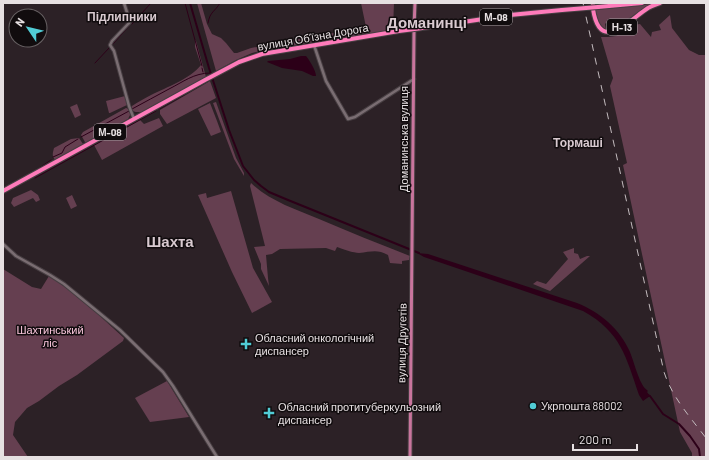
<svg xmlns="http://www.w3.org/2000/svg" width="709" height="460" font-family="Barlow,sans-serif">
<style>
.green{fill:#653f50}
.water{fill:#2c0018}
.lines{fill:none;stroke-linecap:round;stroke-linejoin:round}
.stream{stroke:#2c0018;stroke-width:1}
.canal{stroke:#2c0018;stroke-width:2}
.minor-casing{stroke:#473e42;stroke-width:4.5}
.major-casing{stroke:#473e42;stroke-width:5}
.highway-casing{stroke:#473e42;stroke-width:6}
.minor{stroke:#7a6d72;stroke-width:2.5}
.major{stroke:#c9759d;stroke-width:3}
.highway{stroke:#fe7bba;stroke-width:4}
.rail{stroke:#c4bcbf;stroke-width:1;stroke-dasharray:7 7;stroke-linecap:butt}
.highway-bridge-casing{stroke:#473e42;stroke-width:6;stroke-linecap:butt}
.highway-bridge{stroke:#fe7bba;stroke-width:4}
.poi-dot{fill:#51ccd5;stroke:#110c0e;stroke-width:1.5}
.labels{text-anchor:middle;stroke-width:3;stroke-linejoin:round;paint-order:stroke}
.shield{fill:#110c0e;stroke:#a7a0a2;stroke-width:1}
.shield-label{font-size:10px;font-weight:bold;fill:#e7e0e2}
.street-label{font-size:11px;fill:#e7e0e2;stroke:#110c0e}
.park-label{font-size:11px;fill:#f9c5db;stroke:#110c0e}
.poi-label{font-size:11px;fill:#e7e0e2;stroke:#110c0e;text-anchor:start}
.neighbourhood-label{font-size:12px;font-weight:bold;fill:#d9cad0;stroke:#110c0e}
.district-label{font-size:15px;font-weight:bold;fill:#d9cad0;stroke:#110c0e}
</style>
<rect width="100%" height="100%" fill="#2c2126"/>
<!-- green -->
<path class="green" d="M 197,3 L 201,3 L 207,24 L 212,34 L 221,38 L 226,43 L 234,53 L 237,53 L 251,48 L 366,27 L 361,3 L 394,3 L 393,30 L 269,49 L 252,53 L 236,60 L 216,71 Z
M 650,4 L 621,26 L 619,20 C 613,18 610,19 605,24 L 606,30 C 598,26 596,18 595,10 Z
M 670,15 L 672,28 L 689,50 L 699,55 L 706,55 L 706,457 L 692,457 L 692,453 L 680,432 L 623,165 L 627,163 L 610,86 L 613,78 L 601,37 L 608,37 L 616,36 L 633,25 L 640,24 L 651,37 L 652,32 L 661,30 L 659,25 Z
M 195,40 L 196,41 L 206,77 L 142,112 C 137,112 134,113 131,109 L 132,106 C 138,102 145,98 151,95 C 167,87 190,79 201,65 L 195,47 Z
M 210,81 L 216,98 L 167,124 L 160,114 L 160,110 Z
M 125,96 L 127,105 L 110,113 L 109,113 L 106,101 Z
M 216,102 L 236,158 L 244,173 L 244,176 L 234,159 L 213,103 Z
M 210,103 L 217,121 L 221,132 L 211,136 L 198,109 Z
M 77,104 L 81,115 L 75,118 L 70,107 Z
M 126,108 C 130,109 130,112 130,115 L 128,119 L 87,142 L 85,142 L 81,135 L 83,132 Z
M 159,118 L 163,126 L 102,160 L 94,145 L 140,120 L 144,124 Z
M 79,138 L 83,144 L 56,160 C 51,157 53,152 54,148 L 71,139 Z
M 251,183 C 270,201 295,209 319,219 C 349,232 380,244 410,256 L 409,260 L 402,261 L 402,264 L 390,263 L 388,255 C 377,249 371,252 359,253 C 354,253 342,249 337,247 L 335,251 L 326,248 L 280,249 L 272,254 L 266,255 L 268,278 L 269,286 L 261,269 L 261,264 L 254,247 L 265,246 L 250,186 Z
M 31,190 L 38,195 L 40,200 L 36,202 L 33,198 L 14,207 L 11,203 L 13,198 Z
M 231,191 L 253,268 L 272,302 L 252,313 L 232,272 L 198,195 L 206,193 L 207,198 Z
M 72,195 L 77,206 L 71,209 L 66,198 Z
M 574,248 L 574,253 L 578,254 L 580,259 L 587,256 L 590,256 L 550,291 L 533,284 L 537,281 L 546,284 L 568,259 L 563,252 Z
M 3,269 L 32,287 L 41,289 L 49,276 C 76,293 100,316 124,338 L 123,341 L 77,375 L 59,386 L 39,401 L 27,408 L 15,422 L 13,435 L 28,457 L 3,457 Z
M 167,381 L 189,417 L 150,422 L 135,398 Z"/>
<!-- water -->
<path class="water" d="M 301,56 L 306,56 C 310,61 316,71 316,76 L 313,76 L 302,71 L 282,68 L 267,62 L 268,61 L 290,59 Z
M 417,253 L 428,254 L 577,303 C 600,312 620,329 630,352 C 634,362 637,375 642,384 C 643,387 646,389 648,391 L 647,392 L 650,396 L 643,401 L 639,395 C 626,357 621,332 583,311 L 424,257 Z"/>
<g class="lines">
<!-- stream -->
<path class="stream" d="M 185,3 L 202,66
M 208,23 C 210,11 215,12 220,3
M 132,24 L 151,3
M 112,45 L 129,26
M 95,63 L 110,47
M 202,68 L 203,72
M 132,109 C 144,102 157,96 169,89 C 183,82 194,73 210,73
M 159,109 L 184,95
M 81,137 L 129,111
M 53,157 L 62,153 L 65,147 L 78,139
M 35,171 L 48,162 L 51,160
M 35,178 L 156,111
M 73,293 L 91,308"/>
<!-- canal -->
<path class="canal" d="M 190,3 L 209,68 L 229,130 L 243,166 L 254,180 L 261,186 L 269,192 L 288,200 L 419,253
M 647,395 L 650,396 L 663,414 L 679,424 L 690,436 L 699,449 L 700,457"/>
<defs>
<path id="minor" d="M 124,3 L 130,22 L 112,41 L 110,45 L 114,51 L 129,106 L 134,119
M 314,45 L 326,81 L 348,119 L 355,117 L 414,79
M 3,244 L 16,256 L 50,275 L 64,284 L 120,330 L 163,372 L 173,386 L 217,457"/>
<path id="major" d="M 414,27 L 415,3
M 410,457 L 414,31"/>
<path id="highway" d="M 593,3 L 593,5
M 598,7 L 642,3
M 593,9 C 600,55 629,20 648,8 C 652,6 656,4 660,3
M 430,27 L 510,15 L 562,10
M 3,191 L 205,80 L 239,62 L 262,54 L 399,31"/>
</defs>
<!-- minor casing -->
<use href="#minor" class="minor-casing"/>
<!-- major casing -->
<use href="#major" class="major-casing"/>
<!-- highway casing -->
<use href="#highway" class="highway-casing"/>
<!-- minor -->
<use href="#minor" class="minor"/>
<!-- major -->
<use href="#major" class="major"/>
<!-- highway -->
<use href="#highway" class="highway"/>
<!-- rail -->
<path class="rail" d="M 583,3 L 664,372 C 672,397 690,417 706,438"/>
<defs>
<path id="highway-bridge" d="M 562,10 L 598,7
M 399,31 L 430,27"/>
</defs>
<!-- highway-bridge casing -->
<use href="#highway-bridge" class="highway-bridge-casing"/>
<!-- highway-bridge -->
<use href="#highway-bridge" class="highway-bridge"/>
</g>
<!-- markers -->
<g class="poi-dot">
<path d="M244 338h4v4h4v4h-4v4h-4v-4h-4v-4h4z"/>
<circle cx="533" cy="406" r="4"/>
<path d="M267 407h4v4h4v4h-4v4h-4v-4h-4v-4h4z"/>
</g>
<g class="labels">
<!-- shield labels -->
<g class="shield">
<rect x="480" y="9" width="32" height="16" rx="3"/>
<rect x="607" y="19" width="30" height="16" rx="3"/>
<rect x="94" y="124" width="32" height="16" rx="3"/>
</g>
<g class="shield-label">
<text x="496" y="21">М-08</text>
<text x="622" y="31">Н-13</text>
<text x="110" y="136">М-08</text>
</g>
<!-- street labels -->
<g class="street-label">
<text transform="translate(313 37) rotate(-10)" y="4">вулиця Обʼїзна Дорога</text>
<text transform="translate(404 139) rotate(-90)" y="4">Доманинська вулиця</text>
<text transform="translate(402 343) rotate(-89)" y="4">вулиця Другетів</text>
</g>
<!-- park labels -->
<g class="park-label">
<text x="50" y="334">Шахтинський<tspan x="50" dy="13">ліс</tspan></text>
</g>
<!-- poi labels -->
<g class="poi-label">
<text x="255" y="342">Обласний онкологічний<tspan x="255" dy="13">диспансер</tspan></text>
<text x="541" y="410">Укрпошта 88002</text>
<text x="278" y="411">Обласний протитуберкульозний<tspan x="278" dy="13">диспансер</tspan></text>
</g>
<!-- neighbourhood labels -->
<g class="neighbourhood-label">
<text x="122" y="21">Підлипники</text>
<text x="578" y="147">Тормаші</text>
</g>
<!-- district labels -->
<g class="district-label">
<text x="427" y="28">Доманинці</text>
<text x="170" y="247">Шахта</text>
</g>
</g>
<!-- border -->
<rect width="709" height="460" fill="none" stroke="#e7e0e2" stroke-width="8"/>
<!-- north arrow -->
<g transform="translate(28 28) rotate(305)"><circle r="19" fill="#110c0e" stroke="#676163"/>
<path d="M0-3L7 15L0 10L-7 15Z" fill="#51ccd5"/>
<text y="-6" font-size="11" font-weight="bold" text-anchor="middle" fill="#e7e0e2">N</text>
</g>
<!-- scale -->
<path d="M573 444v6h64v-6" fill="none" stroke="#e7e0e2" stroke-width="2"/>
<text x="579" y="444" font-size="12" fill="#e7e0e2" stroke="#110c0e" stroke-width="3" paint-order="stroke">200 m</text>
</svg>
